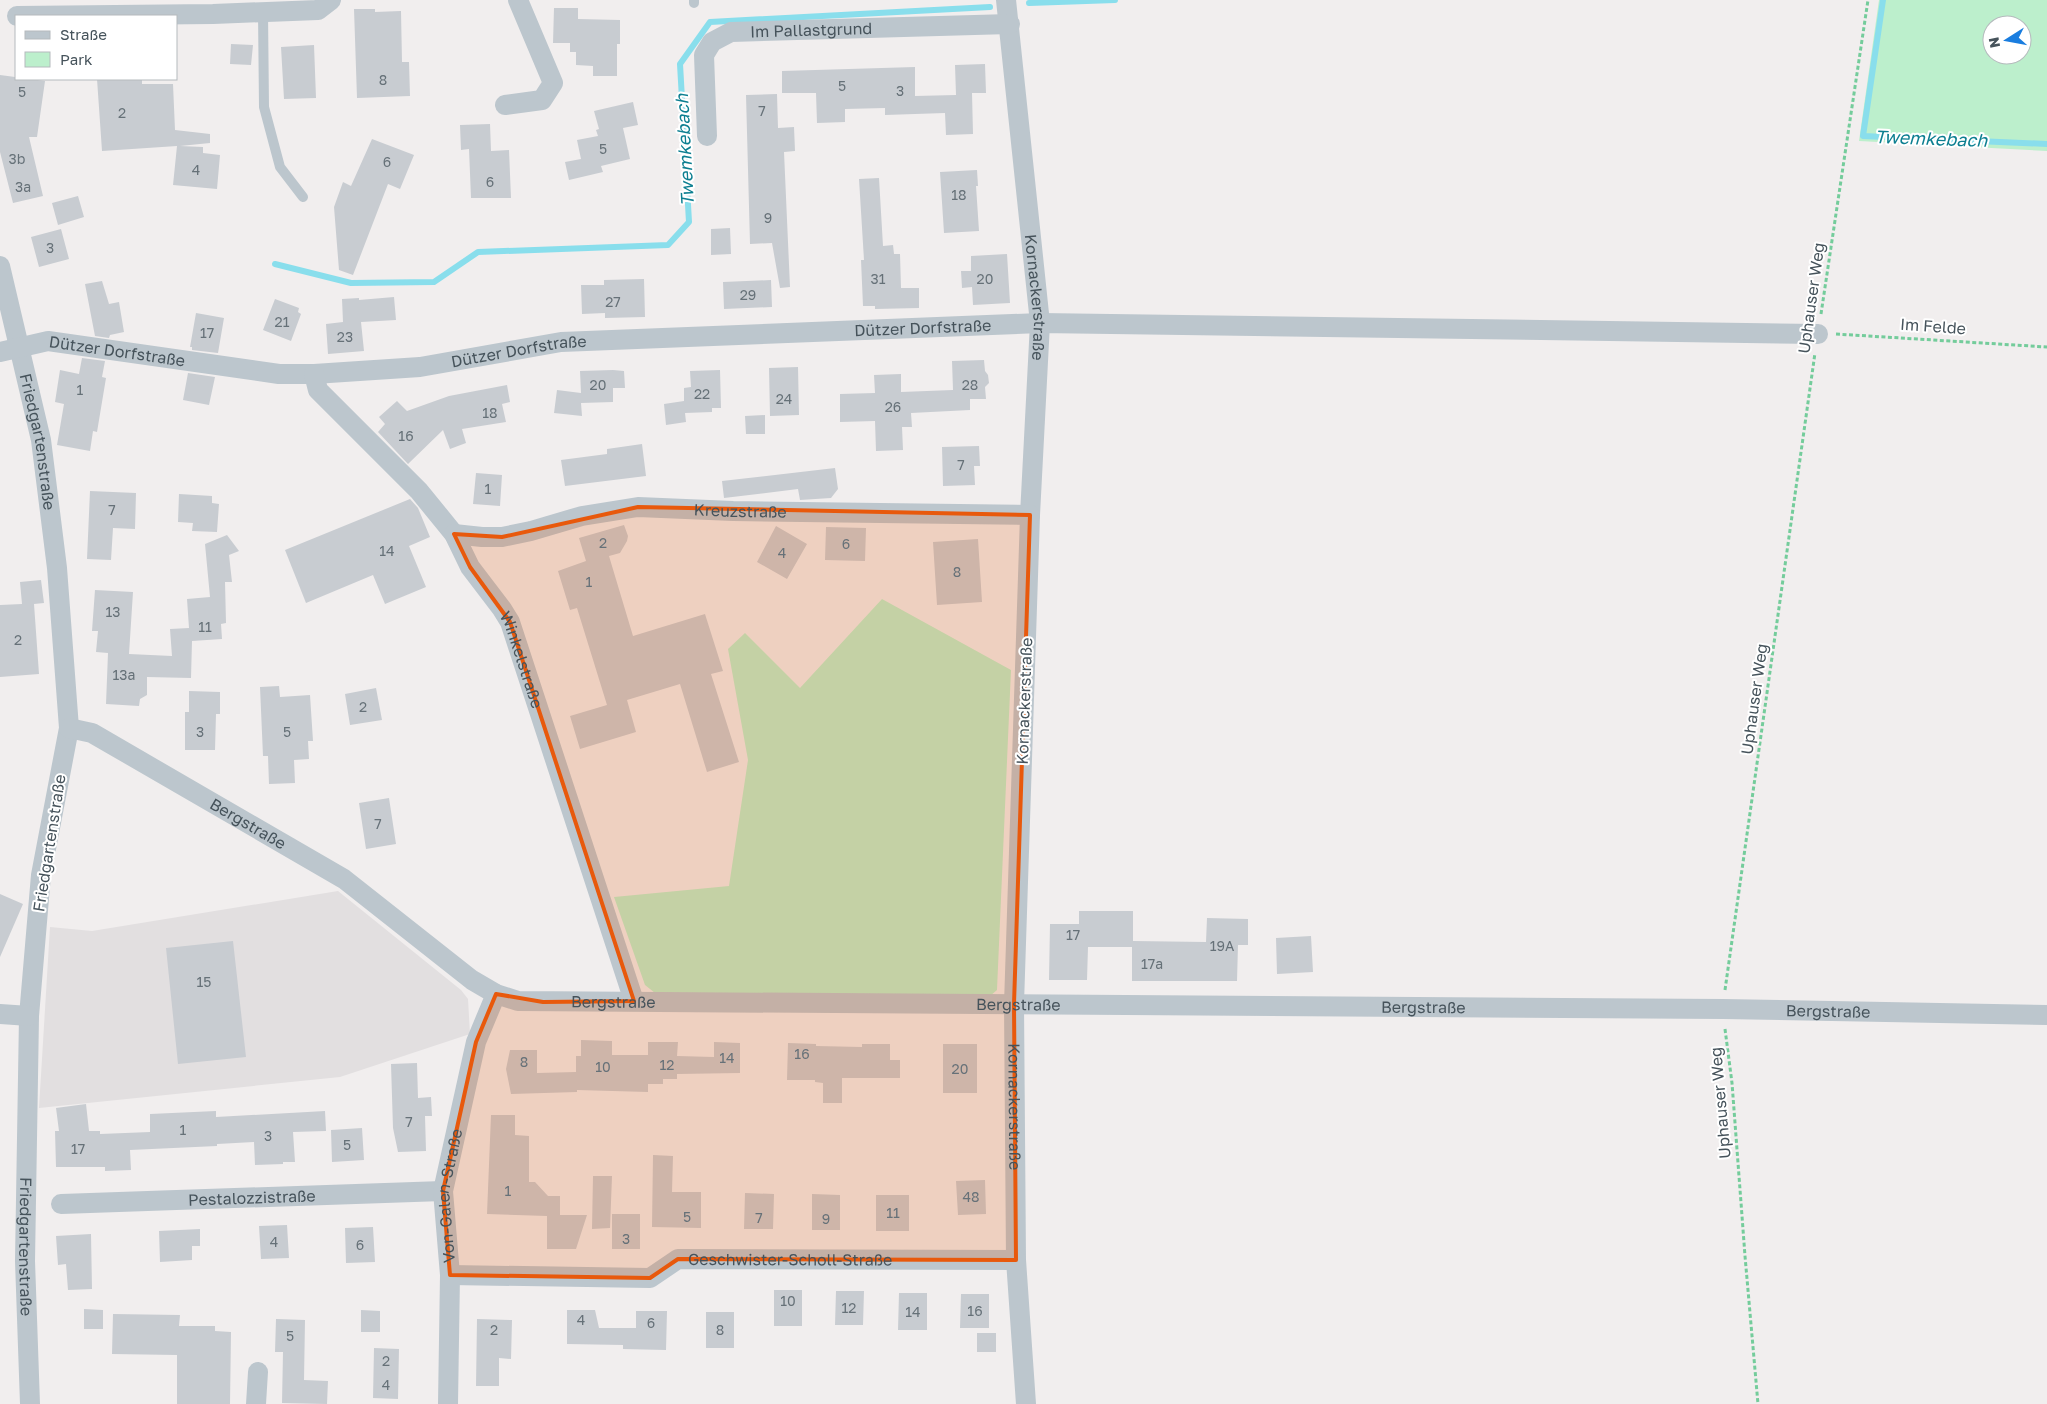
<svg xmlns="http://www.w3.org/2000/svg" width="2047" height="1404" font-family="'Golos Text',sans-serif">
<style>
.education{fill:#e2dfe0}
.green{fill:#bcefcc;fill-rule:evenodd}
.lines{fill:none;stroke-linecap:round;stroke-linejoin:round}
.stream{stroke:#89deec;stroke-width:6}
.building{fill:#c8ccd1}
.path{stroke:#74cc9b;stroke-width:3;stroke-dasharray:4 2.5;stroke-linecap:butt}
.lane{stroke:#bcc6cd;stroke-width:10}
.street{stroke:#bcc6cd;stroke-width:20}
.marked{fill:#e8590c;fill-opacity:0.2;stroke:#e8590c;stroke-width:4;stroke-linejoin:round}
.labels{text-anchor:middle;stroke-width:4;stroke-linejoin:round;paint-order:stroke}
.number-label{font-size:14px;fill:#667178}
.street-label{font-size:16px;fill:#46535b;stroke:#fff}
.water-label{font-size:18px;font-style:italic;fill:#0d7f91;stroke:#fff}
</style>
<rect width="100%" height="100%" fill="#f1eeee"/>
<!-- education -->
<path class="education" d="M 338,891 L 461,990 L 468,999 L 470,1034 L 340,1077 L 39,1108 L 50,927 L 92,931 Z"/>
<!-- green -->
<path class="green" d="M 1879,0 L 2047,0 L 2047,151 L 1859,141 ZM 1992,25 L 2022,25 L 2022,55 L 1992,55 Z
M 882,599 L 1011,670 L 997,990 L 990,996 L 655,993 L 645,985 L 614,897 L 729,886 L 748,760 L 728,649 L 745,633 L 800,688 Z"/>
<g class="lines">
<!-- stream -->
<path class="stream" d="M 1883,0 L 1863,136 L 2047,144
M 1029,3 L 1115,0
M 275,264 L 351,283 L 434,282 L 478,252 L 668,245 L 689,222 L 680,64 L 710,22 L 990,7"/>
</g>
<!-- building -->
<path class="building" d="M 554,8 L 578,8 L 578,19 L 620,20 L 620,44 L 617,44 L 617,76 L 593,76 L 593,66 L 576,65 L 576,52 L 570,52 L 570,43 L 553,43 Z
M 354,9 L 375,9 L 375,12 L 401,11 L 402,62 L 409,62 L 410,96 L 357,98 Z
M 231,44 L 253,45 L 251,65 L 230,64 Z
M 314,45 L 316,98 L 284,99 L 281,47 Z
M 985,64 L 986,93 L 972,93 L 973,134 L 946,135 L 945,113 L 885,115 L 885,108 L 845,109 L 845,122 L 817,123 L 816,93 L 782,93 L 782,71 L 915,67 L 915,96 L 956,95 L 955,65 Z
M 0,75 L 45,81 L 37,137 L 29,137 L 43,196 L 13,203 L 0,152 Z
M 97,79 L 142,79 L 142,84 L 173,84 L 175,130 L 210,134 L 210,143 L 180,146 L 203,147 L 203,153 L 220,155 L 217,189 L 173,185 L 177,146 L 102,151 Z
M 777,94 L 778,128 L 794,127 L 795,151 L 784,152 L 790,287 L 780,288 L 772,243 L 750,244 L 746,95 Z
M 633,102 L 638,125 L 623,128 L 630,159 L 601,166 L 603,172 L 569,180 L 565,162 L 581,159 L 577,140 L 598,136 L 596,130 L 599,129 L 594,111 Z
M 490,124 L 491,151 L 509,150 L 511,198 L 471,198 L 469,149 L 461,150 L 460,125 Z
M 372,139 L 414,155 L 400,189 L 388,184 L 353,275 L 339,270 L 334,207 L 343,182 L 351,186 Z
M 977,170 L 978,186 L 976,186 L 979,231 L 944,233 L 940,172 Z
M 879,178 L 883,246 L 893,245 L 894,254 L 900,254 L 901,288 L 919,288 L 919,308 L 875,309 L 875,306 L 863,306 L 861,260 L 864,260 L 859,179 Z
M 78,196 L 84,217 L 58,225 L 52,203 Z
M 730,228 L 731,254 L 711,255 L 711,229 Z
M 61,229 L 69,259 L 39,267 L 31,237 Z
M 1007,254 L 1010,303 L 973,305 L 972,287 L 962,288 L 961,271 L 971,271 L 971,256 Z
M 644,279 L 645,317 L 605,318 L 605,313 L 582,314 L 581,285 L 604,285 L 604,280 Z
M 771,280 L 772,307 L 724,309 L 723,282 Z
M 102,281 L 109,304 L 119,302 L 124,332 L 110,335 L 109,338 L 95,336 L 85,284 Z
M 394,297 L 396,320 L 361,322 L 364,351 L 328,354 L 326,324 L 343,322 L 342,299 L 359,298 L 359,300 Z
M 275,299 L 299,308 L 298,312 L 301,314 L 291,341 L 263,330 Z
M 196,313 L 224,318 L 218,353 L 192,350 L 192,347 L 190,347 Z
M 82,358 L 105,361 L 102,377 L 106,378 L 97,432 L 93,431 L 90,451 L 57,445 L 64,404 L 55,402 L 60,370 L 79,374 Z
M 984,360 L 985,371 L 988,375 L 989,383 L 985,387 L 986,399 L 970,399 L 970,410 L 911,413 L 912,427 L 902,427 L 903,450 L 876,451 L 875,421 L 840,422 L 840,394 L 875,393 L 874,375 L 901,374 L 901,392 L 953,390 L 952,361 Z
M 798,367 L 799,415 L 770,416 L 769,368 Z
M 613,370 L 624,371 L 625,388 L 613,388 L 613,402 L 581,403 L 582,416 L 554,413 L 557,390 L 581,393 L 580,371 Z
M 720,370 L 721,408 L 712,408 L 712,412 L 685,413 L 686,422 L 666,425 L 664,404 L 684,401 L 684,403 L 684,388 L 691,387 L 690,371 Z
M 188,373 L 215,377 L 209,405 L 183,400 Z
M 507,385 L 510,402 L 502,404 L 506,422 L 462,429 L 466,443 L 450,449 L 443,430 L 408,464 L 378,432 L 385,424 L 379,417 L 397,401 L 407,411 L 449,396 Z
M 765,415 L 765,434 L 746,434 L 745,416 Z
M 642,444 L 646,476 L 565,486 L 561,460 L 607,454 L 607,449 Z
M 979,446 L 980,466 L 974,466 L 975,485 L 943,486 L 942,447 Z
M 835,468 L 838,489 L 831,498 L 800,500 L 798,489 L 724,498 L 722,481 Z
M 476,473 L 502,475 L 500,506 L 473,504 Z
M 90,491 L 136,493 L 135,529 L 113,528 L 111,560 L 87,559 Z
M 179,494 L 212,496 L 212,503 L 219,504 L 217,532 L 192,531 L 193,523 L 178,522 Z
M 410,499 L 418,508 L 430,537 L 409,546 L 426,587 L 385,604 L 373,575 L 306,603 L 285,550 Z
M 624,525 L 628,536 L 627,541 L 620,553 L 609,556 L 633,636 L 705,614 L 723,671 L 711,674 L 739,762 L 707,772 L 680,684 L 627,700 L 636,732 L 580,749 L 570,716 L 607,705 L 577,608 L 570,610 L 558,571 L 586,561 L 579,538 Z
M 776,526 L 807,544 L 787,579 L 757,562 Z
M 826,527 L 866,528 L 865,561 L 825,560 Z
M 227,535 L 239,551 L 229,555 L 232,582 L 225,582 L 226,623 L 221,624 L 222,639 L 192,641 L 191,678 L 147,677 L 147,695 L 140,699 L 139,706 L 106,704 L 108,653 L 96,652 L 98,631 L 92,631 L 95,590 L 133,592 L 129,654 L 172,656 L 170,629 L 189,628 L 187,599 L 210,597 L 205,544 Z
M 978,539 L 982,602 L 937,605 L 933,542 Z
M 41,580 L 44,603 L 34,604 L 39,674 L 0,677 L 0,605 L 22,604 L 20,582 Z
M 279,686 L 280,697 L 310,695 L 313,741 L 308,741 L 309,759 L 294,760 L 295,783 L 269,784 L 268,756 L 263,756 L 260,687 Z
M 376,688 L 382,720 L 350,725 L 345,694 Z
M 189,691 L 220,692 L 220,714 L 216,714 L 215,750 L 185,750 L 185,712 L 189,712 Z
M 389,798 L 396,844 L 366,849 L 359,803 Z
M 0,894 L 23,904 L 0,957 Z
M 1079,911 L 1133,911 L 1133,941 L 1206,942 L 1207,918 L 1248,919 L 1248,945 L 1238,945 L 1237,981 L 1132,981 L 1132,947 L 1088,947 L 1087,980 L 1049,980 L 1050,924 L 1079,924 Z
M 1311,936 L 1313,972 L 1277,974 L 1276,938 Z
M 233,941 L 246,1057 L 178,1064 L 166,948 Z
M 581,1040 L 612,1041 L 612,1055 L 648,1055 L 648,1042 L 678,1042 L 677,1056 L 714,1057 L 714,1042 L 740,1043 L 740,1073 L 677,1074 L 677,1079 L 663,1079 L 663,1084 L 648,1084 L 648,1092 L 577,1090 L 577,1092 L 511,1094 L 506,1069 L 510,1050 L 537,1050 L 537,1073 L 576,1072 L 576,1056 L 581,1056 Z
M 788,1043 L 816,1044 L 816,1046 L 862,1047 L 862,1044 L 890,1044 L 890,1060 L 900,1060 L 900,1078 L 842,1078 L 842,1103 L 823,1103 L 823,1083 L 815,1082 L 815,1080 L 787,1080 Z
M 943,1044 L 977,1044 L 977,1093 L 943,1093 Z
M 417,1063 L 418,1098 L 431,1097 L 432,1116 L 425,1116 L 426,1151 L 398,1152 L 393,1128 L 391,1064 Z
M 86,1104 L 89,1131 L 100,1131 L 100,1134 L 150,1132 L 150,1114 L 216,1111 L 216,1117 L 325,1111 L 326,1131 L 293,1132 L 295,1162 L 283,1162 L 283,1164 L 255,1165 L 254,1142 L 217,1144 L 217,1146 L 130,1150 L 131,1170 L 105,1171 L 105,1167 L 56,1167 L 55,1131 L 59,1131 L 56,1108 Z
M 491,1115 L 515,1115 L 515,1135 L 529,1136 L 529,1182 L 535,1182 L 548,1196 L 560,1196 L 560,1215 L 587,1215 L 576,1249 L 547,1249 L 547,1216 L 487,1214 Z
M 362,1128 L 364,1160 L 332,1162 L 331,1130 Z
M 653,1155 L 673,1156 L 672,1192 L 701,1192 L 701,1228 L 652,1227 Z
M 593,1176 L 612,1176 L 610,1228 L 592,1229 Z
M 985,1180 L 986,1214 L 958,1215 L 956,1181 Z
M 745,1193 L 774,1194 L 773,1229 L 744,1229 Z
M 812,1194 L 840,1195 L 840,1230 L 812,1230 Z
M 876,1195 L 909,1195 L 909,1231 L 876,1231 Z
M 612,1214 L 640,1214 L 640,1249 L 612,1249 Z
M 287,1225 L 289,1258 L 261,1259 L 259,1226 Z
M 373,1227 L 375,1262 L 346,1263 L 345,1228 Z
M 200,1229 L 200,1246 L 192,1246 L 192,1260 L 160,1262 L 159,1231 Z
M 91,1234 L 92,1289 L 68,1290 L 66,1264 L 58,1265 L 56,1236 Z
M 774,1290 L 802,1290 L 802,1326 L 774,1326 Z
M 836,1291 L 864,1291 L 863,1325 L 835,1325 Z
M 899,1293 L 927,1293 L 927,1330 L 898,1330 Z
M 961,1294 L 989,1294 L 989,1328 L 960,1328 Z
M 84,1309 L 103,1310 L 103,1329 L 84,1329 Z
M 361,1310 L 380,1311 L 380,1332 L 361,1332 Z
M 567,1310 L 595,1310 L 599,1328 L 636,1328 L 636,1311 L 667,1311 L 666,1350 L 623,1349 L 623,1345 L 567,1344 Z
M 706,1312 L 734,1312 L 734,1348 L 706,1348 Z
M 113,1314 L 180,1315 L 179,1326 L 215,1326 L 215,1331 L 231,1332 L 230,1404 L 177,1404 L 177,1355 L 112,1354 Z
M 276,1319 L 305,1320 L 304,1380 L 328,1381 L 327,1404 L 282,1403 L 283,1352 L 275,1352 Z
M 477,1319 L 512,1320 L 511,1359 L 499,1358 L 499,1386 L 476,1386 Z
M 977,1333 L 996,1333 L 996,1352 L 977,1352 Z
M 374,1348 L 399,1349 L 398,1399 L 373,1398 Z"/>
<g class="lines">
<!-- path -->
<path class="path" d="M 1821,314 L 1868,0
M 1836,334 L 2047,347
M 1725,990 L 1815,353
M 1725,1029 L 1732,1083 L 1745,1256 L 1758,1404"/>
<!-- lane -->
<path class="lane" d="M 694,3 L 694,0
M 263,12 L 264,107 L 280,167 L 303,197"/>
<!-- street -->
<g class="street">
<path id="s1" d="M 1006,0 L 1040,323 L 1030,515 L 1014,1004 L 1016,1260 L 1026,1404"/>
<path d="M 17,16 L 213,14 L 318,10 L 331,0"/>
<path d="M 505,105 L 542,100 L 553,83 L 518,0"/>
<path id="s2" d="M 707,136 L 704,55 L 712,42 L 731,32 L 1010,24"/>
<path id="s3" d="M 0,266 L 41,440 L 57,568 L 69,728 L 41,875 L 29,1016 L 25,1261 L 30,1404"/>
<path id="s4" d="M 0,352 L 48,341 L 279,374 L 314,374 L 420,367 L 561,342 L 1040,323 L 1818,334"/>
<path id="s5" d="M 314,374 L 318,390 L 419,491 L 454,534 L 470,567 L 502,609 L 510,622 L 634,1001"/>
<path id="s6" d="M 454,534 L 482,537 L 502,537 L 531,531 L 582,516 L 638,507 L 733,511 L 1030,515"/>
<path id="s7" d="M 69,728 L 92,733 L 344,879 L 472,980 L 496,994 L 518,1001 L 1723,1009 L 2047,1015"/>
<path d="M 0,1014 L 29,1016"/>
<path id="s8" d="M 61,1204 L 443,1191"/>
<path id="s9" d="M 450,1275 L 650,1278 L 678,1259 L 1016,1260"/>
<path d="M 256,1404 L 258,1372"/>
<path id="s10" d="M 448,1404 L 450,1275 L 443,1191 L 476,1042 L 496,994"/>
</g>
</g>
<!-- marked area -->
<path class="marked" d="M 638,507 L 1030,515 L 1014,1004 L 1016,1260 L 678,1259 L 650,1278 L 450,1275 L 443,1191 L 476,1042 L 496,994 L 543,1002 L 634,1001 L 510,622 L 470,567 L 454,534 L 502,537 Z"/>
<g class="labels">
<!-- number labels -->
<g class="number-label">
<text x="383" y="85">8</text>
<text x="842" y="91">5</text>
<text x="900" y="96">3</text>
<text x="22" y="97">5</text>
<text x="762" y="116">7</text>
<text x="122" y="118">2</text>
<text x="603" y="154">5</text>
<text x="17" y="164">3b</text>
<text x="387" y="167">6</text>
<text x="196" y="175">4</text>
<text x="490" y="187">6</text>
<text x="23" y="192">3a</text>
<text x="959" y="200">18</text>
<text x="768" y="223">9</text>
<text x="50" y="253">3</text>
<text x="878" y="284">31</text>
<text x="985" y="284">20</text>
<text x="748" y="300">29</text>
<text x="613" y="307">27</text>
<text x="282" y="327">21</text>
<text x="207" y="338">17</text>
<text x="345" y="342">23</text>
<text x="598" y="390">20</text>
<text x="970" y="390">28</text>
<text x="80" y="395">1</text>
<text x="702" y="399">22</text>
<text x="784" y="404">24</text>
<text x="893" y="412">26</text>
<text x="490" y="418">18</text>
<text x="406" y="441">16</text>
<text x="961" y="470">7</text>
<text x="488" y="494">1</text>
<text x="112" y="515">7</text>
<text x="603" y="548">2</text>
<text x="846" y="549">6</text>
<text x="387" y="556">14</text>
<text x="782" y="558">4</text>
<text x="957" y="577">8</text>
<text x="589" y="587">1</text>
<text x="113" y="617">13</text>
<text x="205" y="632">11</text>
<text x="18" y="645">2</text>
<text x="124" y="680">13a</text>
<text x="363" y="712">2</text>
<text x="200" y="737">3</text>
<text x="287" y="737">5</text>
<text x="378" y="829">7</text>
<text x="1073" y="940">17</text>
<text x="1222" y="951">19A</text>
<text x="1152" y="969">17a</text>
<text x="204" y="987">15</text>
<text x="802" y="1059">16</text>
<text x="727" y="1063">14</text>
<text x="524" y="1067">8</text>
<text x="667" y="1070">12</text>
<text x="603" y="1072">10</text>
<text x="960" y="1074">20</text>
<text x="409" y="1127">7</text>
<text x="183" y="1135">1</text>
<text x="268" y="1141">3</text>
<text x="347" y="1150">5</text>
<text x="78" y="1154">17</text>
<text x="508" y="1196">1</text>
<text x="971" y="1202">48</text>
<text x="893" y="1218">11</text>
<text x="687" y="1222">5</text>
<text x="759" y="1223">7</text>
<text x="826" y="1224">9</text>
<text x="626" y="1244">3</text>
<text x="274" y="1247">4</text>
<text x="360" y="1250">6</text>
<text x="788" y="1306">10</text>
<text x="849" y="1313">12</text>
<text x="975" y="1316">16</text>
<text x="913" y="1317">14</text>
<text x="581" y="1325">4</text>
<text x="651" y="1328">6</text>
<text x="494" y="1335">2</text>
<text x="720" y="1335">8</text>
<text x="290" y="1341">5</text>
<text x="386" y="1366">2</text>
<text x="386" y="1390">4</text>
</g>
<!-- street labels -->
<g class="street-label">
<text dy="6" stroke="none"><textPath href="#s2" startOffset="198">Im Pallastgrund</textPath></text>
<text dy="6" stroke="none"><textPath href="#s1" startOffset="299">Kornackerstraße</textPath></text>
<text transform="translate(1811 298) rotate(-82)" y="6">Uphauser Weg</text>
<text transform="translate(1933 326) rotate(4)" y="6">Im Felde</text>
<text dy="6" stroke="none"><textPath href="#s4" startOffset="929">Dützer Dorfstraße</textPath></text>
<text dy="6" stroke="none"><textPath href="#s4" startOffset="119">Dützer Dorfstraße</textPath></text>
<text dy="6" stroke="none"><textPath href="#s4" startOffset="524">Dützer Dorfstraße</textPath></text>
<text dy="6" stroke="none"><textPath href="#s3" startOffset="180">Friedgartenstraße</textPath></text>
<text dy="6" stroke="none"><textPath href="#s6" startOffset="290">Kreuzstraße</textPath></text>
<text dy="6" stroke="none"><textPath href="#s5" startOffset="359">Winkelstraße</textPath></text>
<text transform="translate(1754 699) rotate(-82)" y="6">Uphauser Weg</text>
<text transform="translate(1024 701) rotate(-88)" y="6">Kornackerstraße</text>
<text dy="6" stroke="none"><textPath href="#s7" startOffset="204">Bergstraße</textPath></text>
<text transform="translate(49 843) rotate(-81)" y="6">Friedgartenstraße</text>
<text dy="6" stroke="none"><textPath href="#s7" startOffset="624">Bergstraße</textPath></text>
<text dy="6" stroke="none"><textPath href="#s7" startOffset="1029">Bergstraße</textPath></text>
<text dy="6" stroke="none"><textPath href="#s7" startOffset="1434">Bergstraße</textPath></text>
<text dy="6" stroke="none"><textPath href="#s7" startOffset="1839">Bergstraße</textPath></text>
<text transform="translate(1720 1103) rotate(-95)" y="6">Uphauser Weg</text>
<text dy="6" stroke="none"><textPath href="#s1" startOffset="1109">Kornackerstraße</textPath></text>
<text dy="6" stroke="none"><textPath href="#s10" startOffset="209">Von-Galen-Straße</textPath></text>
<text dy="6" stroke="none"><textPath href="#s8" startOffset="191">Pestalozzistraße</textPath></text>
<text dy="6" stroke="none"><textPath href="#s3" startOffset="990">Friedgartenstraße</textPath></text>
<text dy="6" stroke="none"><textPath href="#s9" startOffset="346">Geschwister-Scholl-Straße</textPath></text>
</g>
<!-- water labels -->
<g class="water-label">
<text transform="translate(1931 139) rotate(2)" y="6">Twemkebach</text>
<text transform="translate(685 150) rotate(-93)" y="6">Twemkebach</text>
</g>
</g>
<!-- legend -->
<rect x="15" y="15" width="162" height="65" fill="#ffffff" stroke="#b5babd"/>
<rect x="25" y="31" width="25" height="8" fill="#bcc6cd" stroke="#b5babd"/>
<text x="60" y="40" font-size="15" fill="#46535b">Straße</text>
<rect x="25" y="52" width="25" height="15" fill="#bcefcc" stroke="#b5babd"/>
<text x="60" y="65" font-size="15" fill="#46535b">Park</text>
<!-- north arrow -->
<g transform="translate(2007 40) rotate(259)"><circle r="24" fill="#ffffff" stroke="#b5babd"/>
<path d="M0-4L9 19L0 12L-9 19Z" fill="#197ddf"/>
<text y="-8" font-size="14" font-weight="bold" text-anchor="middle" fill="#46535b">N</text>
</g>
</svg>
